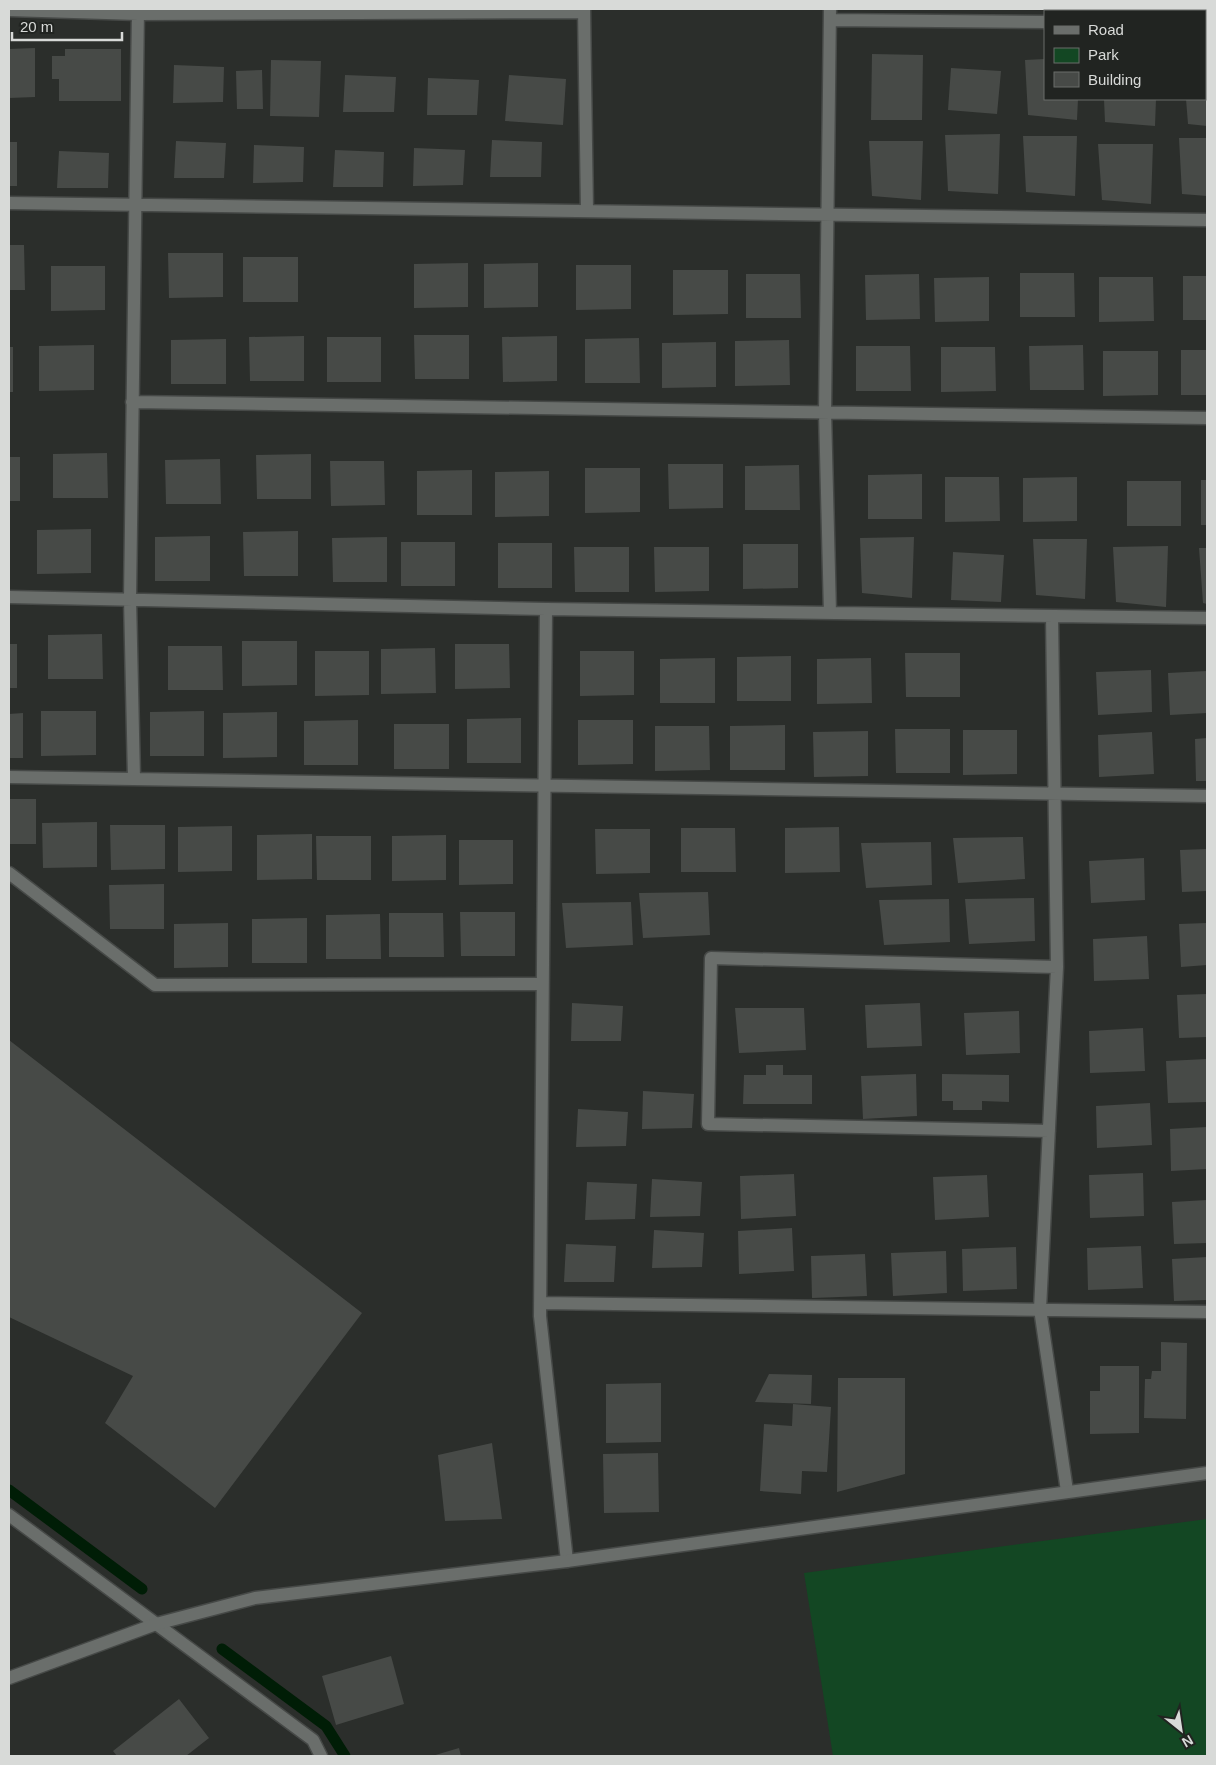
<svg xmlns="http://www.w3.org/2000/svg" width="1216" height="1765" font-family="Arial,sans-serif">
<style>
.green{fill:#134723}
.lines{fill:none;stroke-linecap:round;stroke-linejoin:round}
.stream{stroke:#001d06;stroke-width:11}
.building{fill:#474a47}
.minor-casing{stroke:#464947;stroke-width:15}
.tertiary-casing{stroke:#464947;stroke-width:15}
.minor{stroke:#6a6e6b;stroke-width:12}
.tertiary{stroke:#6a6e6b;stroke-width:12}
</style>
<rect width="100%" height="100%" fill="#2b2e2b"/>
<!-- green -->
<path class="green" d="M 1207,1519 L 1207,1756 L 833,1756 L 804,1573 Z"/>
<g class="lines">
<!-- stream -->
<path class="stream" d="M 9,1490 L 142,1589
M 222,1649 L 326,1726 L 345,1756"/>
</g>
<!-- building -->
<path class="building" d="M 35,48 L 35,97 L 9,98 L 9,49 Z
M 65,49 L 121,49 L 121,101 L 59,101 L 59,79 L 52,79 L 52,56 L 65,56 Z
M 872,54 L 923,55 L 922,120 L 871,120 Z
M 1045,59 L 1045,99 L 1078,99 L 1077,120 L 1028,115 L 1025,60 Z
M 271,60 L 321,61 L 319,117 L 270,116 Z
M 174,65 L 224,67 L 223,102 L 173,103 Z
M 951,68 L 1001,71 L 997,114 L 948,110 Z
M 1205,68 L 1207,68 L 1207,126 L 1188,124 L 1186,99 L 1205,99 Z
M 262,70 L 263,109 L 237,109 L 236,71 Z
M 345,75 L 396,77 L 394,112 L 343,112 Z
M 509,75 L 566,79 L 563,125 L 505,121 Z
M 428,78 L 479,80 L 477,115 L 427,115 Z
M 1104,99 L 1156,99 L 1155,126 L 1105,122 Z
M 1000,134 L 998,194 L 948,191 L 945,135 Z
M 1023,136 L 1077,136 L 1075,196 L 1026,192 Z
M 1179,138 L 1207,138 L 1207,196 L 1182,194 Z
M 492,140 L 542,142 L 541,177 L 490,177 Z
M 176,141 L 226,143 L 224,178 L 174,178 Z
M 869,141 L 923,141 L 921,200 L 872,196 Z
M 9,142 L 17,142 L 17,186 L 9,186 Z
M 1098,144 L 1153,144 L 1151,204 L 1102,200 Z
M 254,145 L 304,147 L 303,182 L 253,183 Z
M 414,148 L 465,150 L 463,185 L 413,186 Z
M 335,150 L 384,152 L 383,187 L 333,187 Z
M 59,151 L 109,153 L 108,188 L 57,188 Z
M 9,245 L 24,245 L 25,290 L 9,290 Z
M 168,253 L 223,253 L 223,297 L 169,298 Z
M 243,257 L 298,257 L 298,302 L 243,302 Z
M 468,263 L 468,307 L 414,308 L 414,264 Z
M 538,263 L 538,307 L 484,308 L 484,264 Z
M 576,265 L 631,265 L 631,309 L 576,310 Z
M 51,266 L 105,266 L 105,310 L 51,311 Z
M 673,270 L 728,270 L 728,314 L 673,315 Z
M 1020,273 L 1074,273 L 1075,317 L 1020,317 Z
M 746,274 L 800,274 L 801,318 L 746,318 Z
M 919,274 L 920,319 L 866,320 L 865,275 Z
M 1183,276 L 1207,276 L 1207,320 L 1183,320 Z
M 989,277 L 989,321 L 935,322 L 934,278 Z
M 1099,277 L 1153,277 L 1154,321 L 1099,322 Z
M 414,335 L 469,335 L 469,379 L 415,379 Z
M 304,336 L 304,381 L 250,381 L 249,337 Z
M 557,336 L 557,381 L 503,382 L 502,337 Z
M 327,337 L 381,337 L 381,382 L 327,382 Z
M 639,338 L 640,383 L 585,383 L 585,339 Z
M 226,339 L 226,384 L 171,384 L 171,340 Z
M 789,340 L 790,385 L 735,386 L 735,341 Z
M 716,342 L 716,387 L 662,388 L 662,343 Z
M 94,345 L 94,390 L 39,391 L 39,346 Z
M 1083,345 L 1084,390 L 1030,390 L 1029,346 Z
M 856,346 L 910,346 L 911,391 L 856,391 Z
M 9,347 L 13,347 L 13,392 L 9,392 Z
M 941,347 L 995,347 L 996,391 L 941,392 Z
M 1181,350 L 1207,350 L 1207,395 L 1181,395 Z
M 1103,351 L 1158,351 L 1158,395 L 1103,396 Z
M 107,453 L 108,498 L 53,498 L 53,454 Z
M 311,454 L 311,499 L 257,499 L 256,455 Z
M 9,457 L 20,457 L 20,501 L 9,501 Z
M 220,459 L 221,504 L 166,504 L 165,460 Z
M 330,461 L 384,461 L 385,505 L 331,506 Z
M 668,464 L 723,464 L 723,508 L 669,509 Z
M 799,465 L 800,510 L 745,510 L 745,466 Z
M 585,468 L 640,468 L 640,512 L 585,513 Z
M 472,470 L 472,515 L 417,515 L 417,471 Z
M 549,471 L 549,516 L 495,517 L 495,472 Z
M 922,474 L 922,519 L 868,519 L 868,475 Z
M 945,477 L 999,477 L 1000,521 L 945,522 Z
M 1077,477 L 1077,521 L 1023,522 L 1023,478 Z
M 1201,480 L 1207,480 L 1207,525 L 1201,525 Z
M 1127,481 L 1181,481 L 1181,526 L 1127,526 Z
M 91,529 L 91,573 L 37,574 L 37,530 Z
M 298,531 L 298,576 L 244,576 L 243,532 Z
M 210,536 L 210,581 L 155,581 L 155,537 Z
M 387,537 L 387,582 L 333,582 L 332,538 Z
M 914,537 L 912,598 L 862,593 L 860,538 Z
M 1033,539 L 1087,539 L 1085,599 L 1036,595 Z
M 401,542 L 455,542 L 455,586 L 401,586 Z
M 498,543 L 552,543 L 552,588 L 498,588 Z
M 743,544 L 798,544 L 798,588 L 743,589 Z
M 1168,546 L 1166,607 L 1116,602 L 1113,547 Z
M 574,547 L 629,547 L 629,592 L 575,592 Z
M 654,547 L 709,547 L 709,591 L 655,592 Z
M 1199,548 L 1207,548 L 1207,604 L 1203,603 Z
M 953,552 L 1004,555 L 1001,602 L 951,600 Z
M 102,634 L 103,679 L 48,679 L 48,635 Z
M 242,641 L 297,641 L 297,685 L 242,686 Z
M 9,644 L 17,644 L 17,688 L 9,688 Z
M 455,644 L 509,644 L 510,688 L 455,689 Z
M 168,646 L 222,646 L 223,690 L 168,690 Z
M 435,648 L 436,693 L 381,694 L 381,649 Z
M 315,651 L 369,651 L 369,695 L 315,696 Z
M 580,651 L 634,651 L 634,695 L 580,696 Z
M 905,653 L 960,653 L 960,697 L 906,697 Z
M 791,656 L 791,701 L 737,701 L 737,657 Z
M 715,658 L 715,703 L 660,703 L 660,659 Z
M 871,658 L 872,703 L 817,704 L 817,659 Z
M 1151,670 L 1152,712 L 1098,715 L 1096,672 Z
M 1207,671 L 1207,713 L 1170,715 L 1168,673 Z
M 41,711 L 96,711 L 96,755 L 41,756 Z
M 204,711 L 204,756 L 150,756 L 150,712 Z
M 277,712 L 277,757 L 223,758 L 223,713 Z
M 23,713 L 23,758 L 9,758 L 9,714 Z
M 521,718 L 521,763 L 467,763 L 467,719 Z
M 358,720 L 358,765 L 304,765 L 304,721 Z
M 578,720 L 633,720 L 633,764 L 578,765 Z
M 394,724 L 449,724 L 449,769 L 394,769 Z
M 785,725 L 785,770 L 730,770 L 730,726 Z
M 655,726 L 709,726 L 710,770 L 655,771 Z
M 895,729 L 950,729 L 950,773 L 896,773 Z
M 963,730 L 1017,730 L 1017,774 L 963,775 Z
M 868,731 L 868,776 L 814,777 L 813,732 Z
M 1152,732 L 1154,774 L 1099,777 L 1098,735 Z
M 1207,738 L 1207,781 L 1196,781 L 1195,739 Z
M 9,799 L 36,799 L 36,844 L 9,844 Z
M 97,822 L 97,867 L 43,868 L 42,823 Z
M 110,825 L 165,825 L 165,869 L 111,870 Z
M 232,826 L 232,871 L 178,872 L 178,827 Z
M 839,827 L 840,872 L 785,873 L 785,828 Z
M 681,828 L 735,828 L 736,872 L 681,872 Z
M 595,829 L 650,829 L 650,873 L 596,874 Z
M 312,834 L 312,879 L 257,880 L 257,835 Z
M 446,835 L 446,880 L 392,881 L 392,836 Z
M 316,836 L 371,836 L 371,880 L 317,880 Z
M 1023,837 L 1025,879 L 958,883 L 953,838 Z
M 459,840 L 513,840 L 513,884 L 459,885 Z
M 931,842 L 932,885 L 866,888 L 861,843 Z
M 1207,849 L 1207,891 L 1182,892 L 1180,850 Z
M 1144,858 L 1145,900 L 1091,903 L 1089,861 Z
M 164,884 L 164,929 L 110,929 L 109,885 Z
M 708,892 L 710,935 L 643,938 L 639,893 Z
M 1034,898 L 1035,941 L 969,944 L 965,899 Z
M 949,899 L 950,942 L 884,945 L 879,900 Z
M 631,902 L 633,945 L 566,948 L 562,903 Z
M 460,912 L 515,912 L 515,956 L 461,956 Z
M 389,913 L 443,913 L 444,957 L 389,957 Z
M 380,914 L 381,959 L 326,959 L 326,915 Z
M 307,918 L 307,963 L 252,963 L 252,919 Z
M 228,923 L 228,967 L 174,968 L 174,924 Z
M 1207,923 L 1207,965 L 1181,967 L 1179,924 Z
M 1147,936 L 1149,979 L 1094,981 L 1093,939 Z
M 1207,994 L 1207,1037 L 1179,1038 L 1177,995 Z
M 572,1003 L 623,1006 L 621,1041 L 571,1041 Z
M 920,1003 L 922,1046 L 867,1048 L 865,1005 Z
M 735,1008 L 804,1008 L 806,1050 L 739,1053 Z
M 1019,1011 L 1020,1053 L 966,1055 L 964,1013 Z
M 1143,1028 L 1145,1071 L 1090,1073 L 1089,1031 Z
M 9,1040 L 362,1313 L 215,1508 L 105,1423 L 133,1376 L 9,1317 Z
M 1207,1059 L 1207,1102 L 1168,1103 L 1166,1061 Z
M 766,1065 L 783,1065 L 783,1075 L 812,1075 L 812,1104 L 743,1104 L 744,1075 L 766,1075 Z
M 916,1074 L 917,1116 L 863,1119 L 861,1076 Z
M 942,1074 L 1009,1075 L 1009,1102 L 982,1101 L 982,1110 L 953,1110 L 953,1101 L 942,1101 Z
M 643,1091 L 694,1094 L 692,1128 L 642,1129 Z
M 1150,1103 L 1152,1145 L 1097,1148 L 1096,1106 Z
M 578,1109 L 628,1112 L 626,1146 L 576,1147 Z
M 1207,1127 L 1207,1169 L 1171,1171 L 1170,1129 Z
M 1143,1173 L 1144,1216 L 1090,1218 L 1089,1175 Z
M 794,1174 L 796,1216 L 741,1219 L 740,1176 Z
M 987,1175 L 989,1217 L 935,1220 L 933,1177 Z
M 652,1179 L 702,1182 L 700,1216 L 650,1217 Z
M 587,1182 L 637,1184 L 635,1219 L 585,1220 Z
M 1207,1200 L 1207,1243 L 1174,1244 L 1172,1202 Z
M 792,1228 L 794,1271 L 739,1274 L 738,1231 Z
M 654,1230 L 704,1233 L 702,1267 L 652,1268 Z
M 566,1244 L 616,1246 L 614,1282 L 564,1282 Z
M 1141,1246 L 1143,1288 L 1088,1290 L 1087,1248 Z
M 1016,1247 L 1017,1289 L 963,1291 L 962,1249 Z
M 946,1251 L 947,1293 L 893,1296 L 891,1253 Z
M 865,1254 L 867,1296 L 812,1298 L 811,1256 Z
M 1207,1257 L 1207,1300 L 1174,1301 L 1172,1259 Z
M 1161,1342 L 1187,1343 L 1186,1419 L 1144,1418 L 1145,1379 L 1151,1379 L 1152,1371 L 1161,1371 Z
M 1100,1366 L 1139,1366 L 1139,1433 L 1090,1434 L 1090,1391 L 1100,1391 Z
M 769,1374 L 812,1375 L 811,1404 L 755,1402 Z
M 838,1378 L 905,1378 L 905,1474 L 837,1492 Z
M 661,1383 L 661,1442 L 606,1443 L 606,1384 Z
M 793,1404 L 831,1407 L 827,1472 L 802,1471 L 801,1494 L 760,1491 L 764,1424 L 792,1426 Z
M 492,1443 L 502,1519 L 445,1521 L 438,1455 Z
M 658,1453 L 659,1512 L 604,1513 L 603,1454 Z
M 391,1656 L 404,1704 L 336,1725 L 322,1676 Z
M 179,1699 L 209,1738 L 186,1756 L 117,1756 L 113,1751 Z
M 459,1748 L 461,1756 L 432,1756 Z"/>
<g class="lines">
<defs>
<path id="minor" d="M 584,9 L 587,211
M 9,10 L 138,14 L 584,12
M 830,20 L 1045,22
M 1205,24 L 1207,24
M 9,203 L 1207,220
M 132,402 L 1207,418
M 9,597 L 546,609 L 1207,618
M 546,609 L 540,1316 L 567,1561
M 830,613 L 825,412 L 830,9
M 1052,616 L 1057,967 L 1040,1309 L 1067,1491
M 9,777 L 1207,796
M 134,778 L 130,599 L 138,9
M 9,873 L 155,985 L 542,984
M 1049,1131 L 708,1124 L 711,958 L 1057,967
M 540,1303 L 1207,1312
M 9,1515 L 313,1740 L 321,1756"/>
<path id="tertiary" d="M 9,1678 L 156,1624 L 255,1598 L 567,1561 L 1207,1473"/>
</defs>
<!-- minor casing -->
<use href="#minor" class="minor-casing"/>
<!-- tertiary casing -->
<use href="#tertiary" class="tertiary-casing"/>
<!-- minor -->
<use href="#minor" class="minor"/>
<!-- tertiary -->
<use href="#tertiary" class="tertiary"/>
</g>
<!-- border -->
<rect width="1216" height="1765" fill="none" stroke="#d8dad8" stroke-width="20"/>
<!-- legend -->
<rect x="1044" y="10" width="162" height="90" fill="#212421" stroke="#6a6d6a"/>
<rect x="1054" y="26" width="25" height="8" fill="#6a6e6b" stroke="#6a6d6a"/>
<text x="1088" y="35" font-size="15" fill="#d8dad8">Road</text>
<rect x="1054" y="48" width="25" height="15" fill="#134723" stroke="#6a6d6a"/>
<text x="1088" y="60" font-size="15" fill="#d8dad8">Park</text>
<rect x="1054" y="72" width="25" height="15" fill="#474a47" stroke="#6a6d6a"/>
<text x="1088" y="85" font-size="15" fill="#d8dad8">Building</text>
<!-- north arrow -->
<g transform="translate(1181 1730) rotate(150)" stroke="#212421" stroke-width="4" paint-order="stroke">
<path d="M0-4L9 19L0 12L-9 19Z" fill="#d8dad8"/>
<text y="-8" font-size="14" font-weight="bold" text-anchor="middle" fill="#d8dad8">N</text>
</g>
<!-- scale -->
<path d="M12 32v8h110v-8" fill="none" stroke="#d8dad8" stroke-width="2.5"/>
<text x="20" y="32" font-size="15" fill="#d8dad8" stroke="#212421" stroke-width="4" paint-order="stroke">20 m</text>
</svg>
